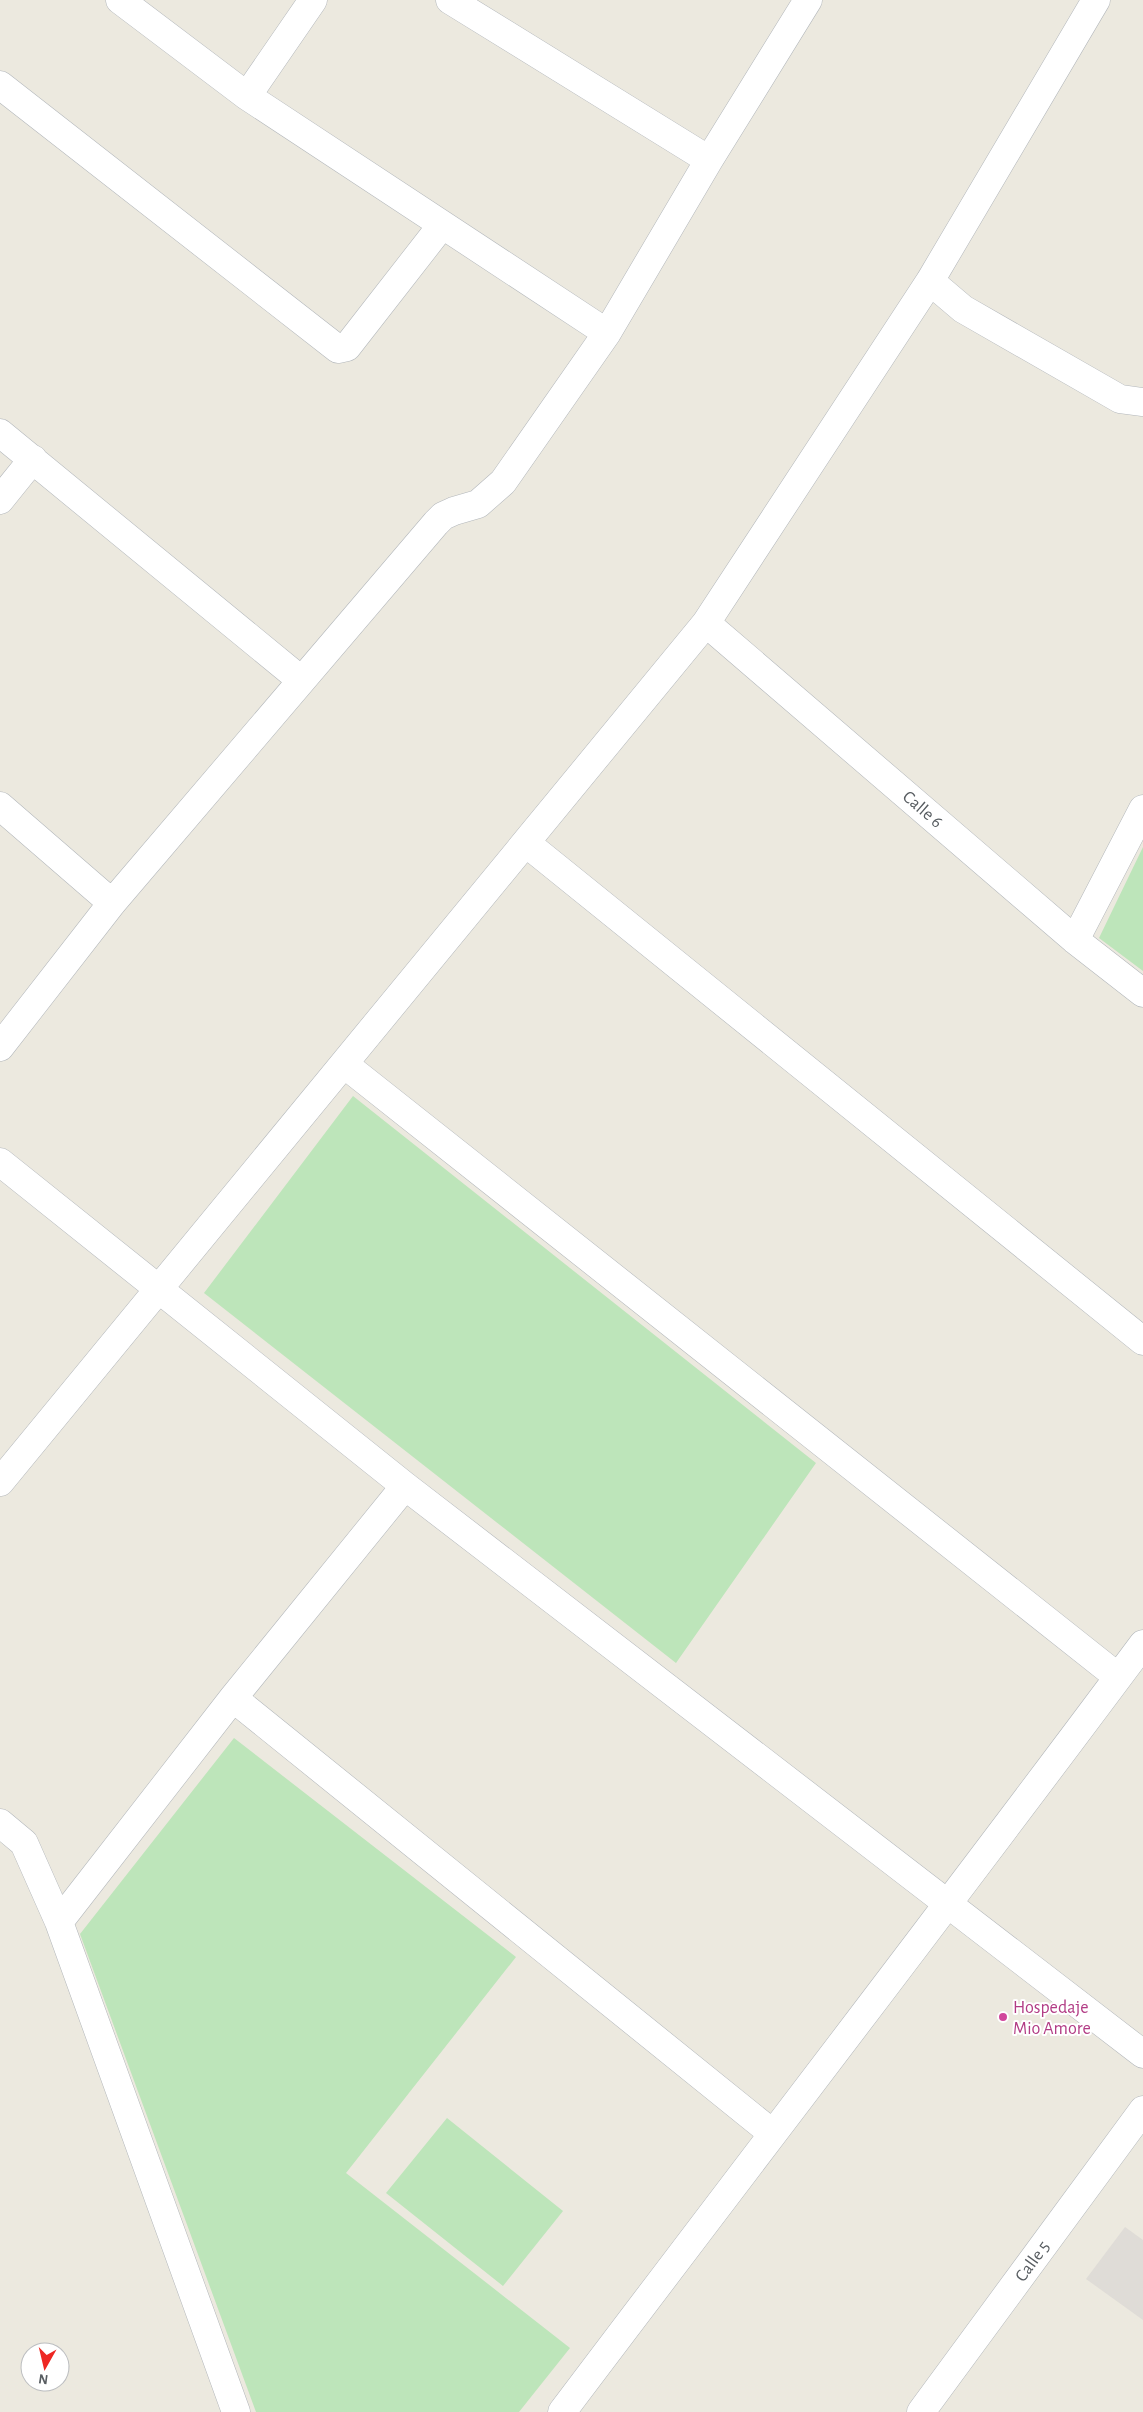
<svg xmlns="http://www.w3.org/2000/svg" width="1143" height="2412" font-family="'Alegreya Sans',sans-serif">
<style>
.industrial{fill:#dfdcd7}
.green{fill:#bde5ba}
.lines{fill:none;stroke-linecap:round;stroke-linejoin:round}
.street-casing{stroke:#b3b7bb;stroke-width:29}
.street{stroke:#fff;stroke-width:28}
.hotel-dot{fill:#d1479c;stroke:#fff;stroke-width:2}
.labels{text-anchor:middle;stroke-width:4;stroke-linejoin:round;paint-order:stroke}
.street-label{font-size:18px;fill:#585d61;stroke:#fff}
.hotel-label{font-size:18px;fill:#b23c85;stroke:#fff;text-anchor:start}
</style>
<rect width="100%" height="100%" fill="#ece9df"/>
<!-- industrial -->
<path class="industrial" d="M 1125,2227 L 1143,2240 L 1143,2320 L 1086,2279 Z"/>
<!-- green -->
<path class="green" d="M 1143,847 L 1143,971 L 1099,938 Z
M 353,1096 L 816,1463 L 676,1663 L 204,1293 Z
M 234,1738 L 516,1957 L 346,2173 L 570,2348 L 519,2412 L 256,2412 L 80,1934 Z
M 447,2118 L 563,2211 L 503,2286 L 386,2193 Z"/>
<g class="lines">
<defs>
<path id="street" d="M 120,0 L 247,96 L 607,333
M 450,0 L 709,160
M 0,85 L 338,349 L 347,347 L 442,225
M 247,96 L 313,0
M 930,281 L 963,309 L 1120,399 L 1143,402
M 0,433 L 301,680
M 0,500 L 33,459
M 706,623 L 1075,940 L 1143,993
M 0,806 L 112,903
M 526,843 L 1143,1341
M 1075,940 L 1143,809
M 0,1047 L 112,903 L 436,523 L 443,516 L 454,511 L 478,504 L 503,482 L 607,333 L 709,160 L 808,0
M 344,1064 L 1118,1677
M 0,1162 L 405,1486 L 1143,2054
M 0,1482 L 706,623 L 930,281 L 1096,0
M 233,1698 L 772,2133
M 0,1823 L 24,1843 L 59,1922 L 236,2412
M 59,1922 L 233,1698 L 405,1486
M 562,2412 C 755,2156 951,1902 1143,1644
M 921,2412 L 1143,2110"/>
</defs>
<!-- street casing -->
<use href="#street" class="street-casing"/>
<!-- street -->
<use href="#street" class="street"/>
</g>
<!-- markers -->
<circle class="hotel-dot" cx="1003" cy="2017" r="5"/>
<g class="labels">
<!-- street labels -->
<g class="street-label">
<text transform="translate(923 809) rotate(41)" y="6">Calle 6</text>
<text transform="translate(1032 2261) rotate(-54)" y="6">Calle 5</text>
</g>
<!-- hotel labels -->
<g class="hotel-label">
<text x="1013" y="2013">Hospedaje<tspan x="1013" dy="21">Mio Amore</tspan></text>
</g>
</g>
<!-- north arrow -->
<g transform="translate(45 2367) rotate(188)"><circle r="24" fill="#ffffff" stroke="#bcbec0"/>
<path d="M0-4L9 19L0 12L-9 19Z" fill="#ee2723"/>
<text y="-8" font-size="14" font-weight="bold" text-anchor="middle" fill="#585d61">N</text>
</g>
</svg>
